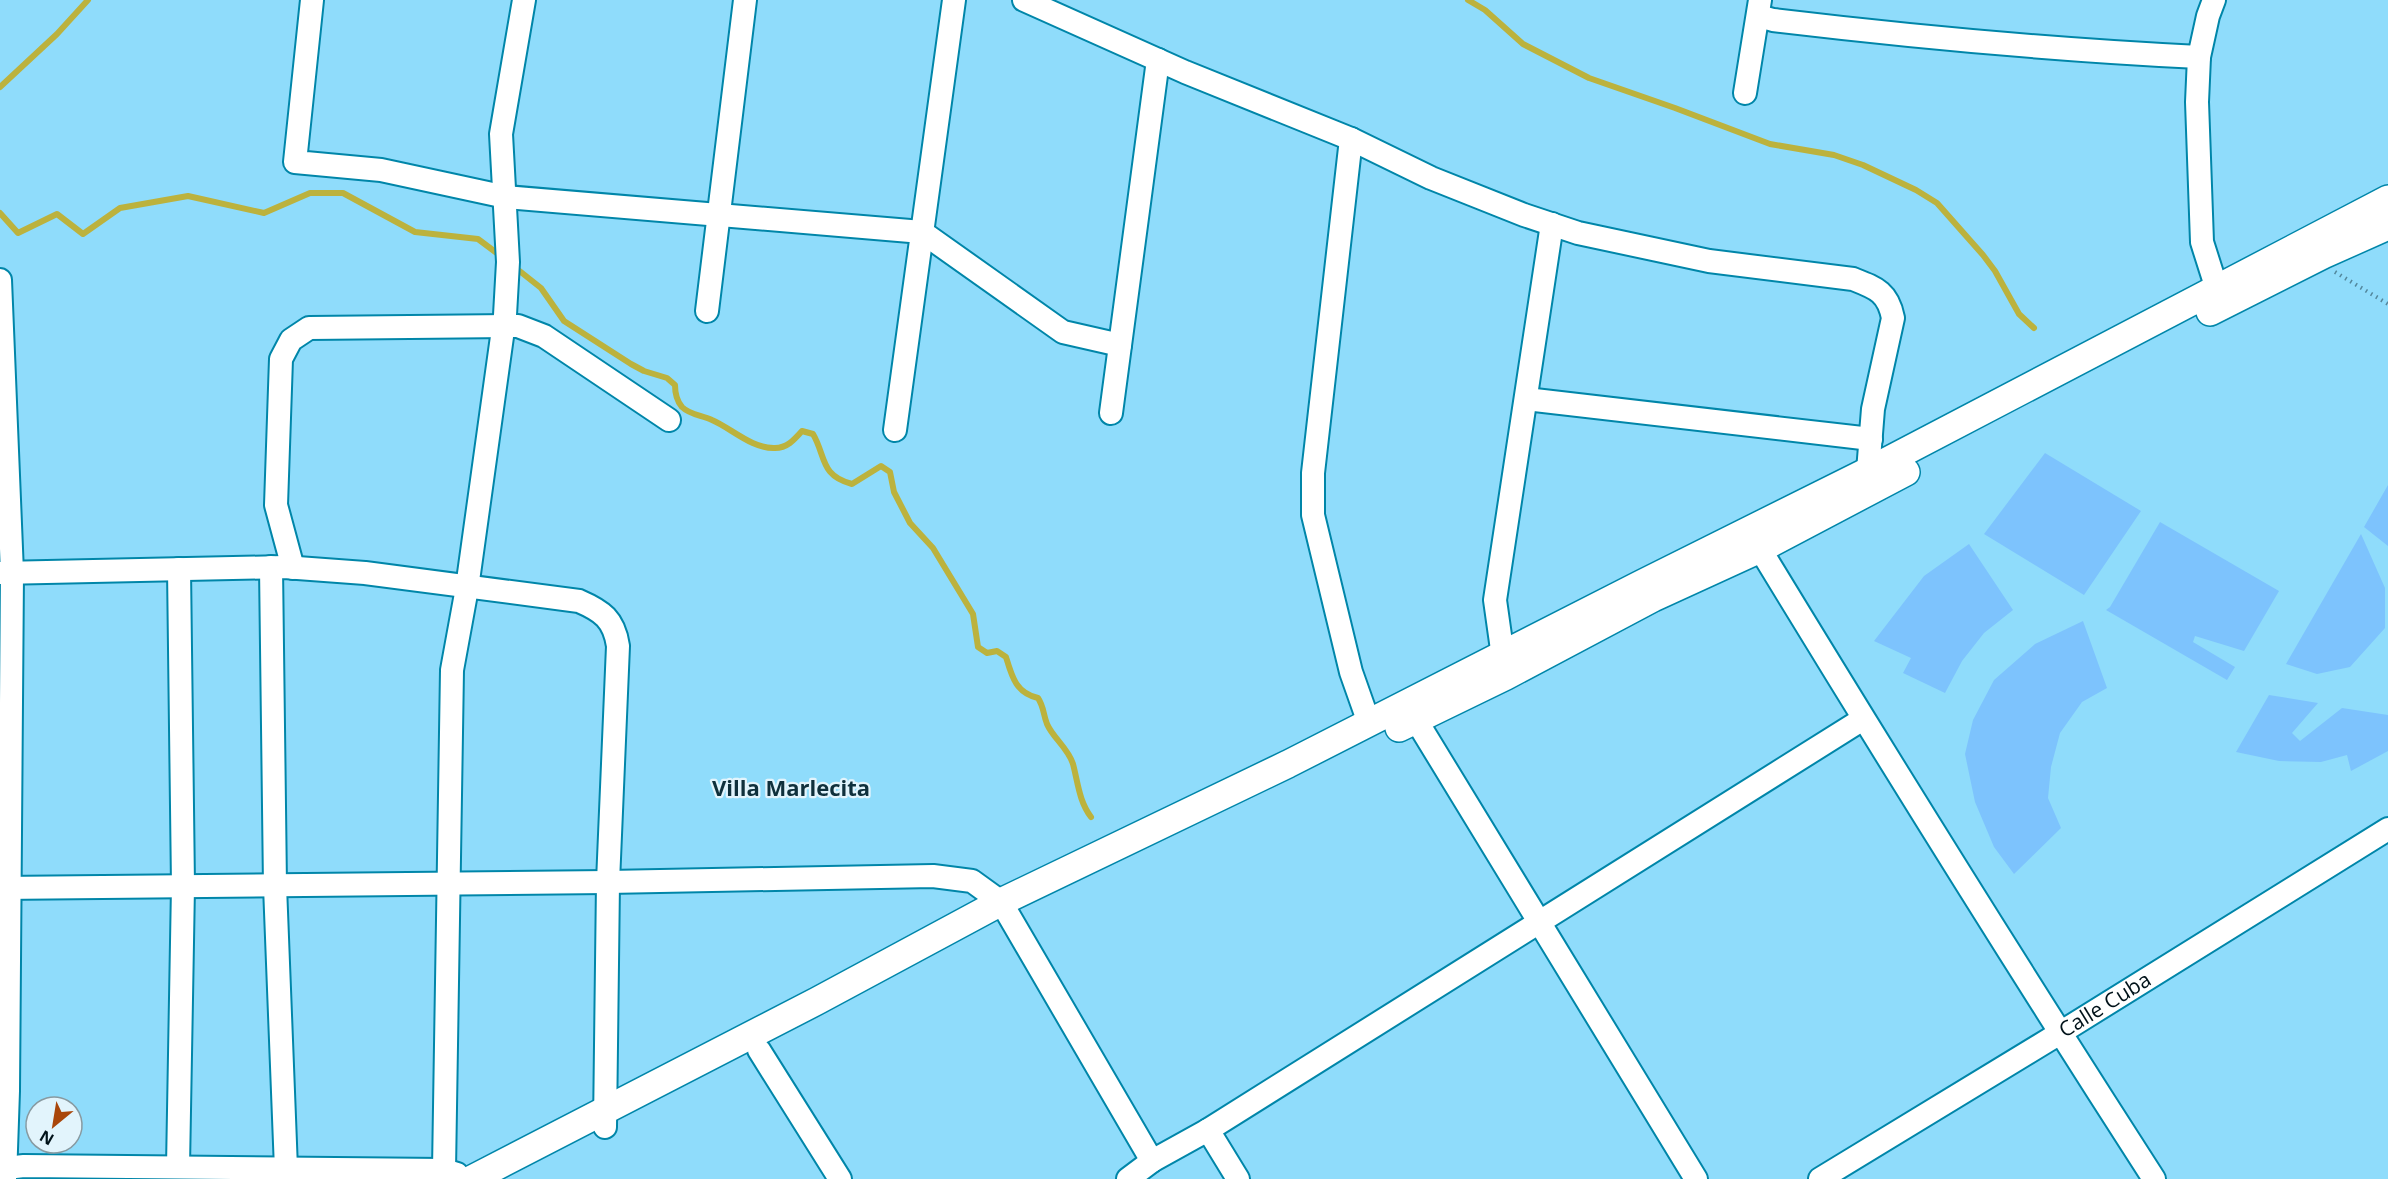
<svg xmlns="http://www.w3.org/2000/svg" width="2388" height="1179" font-family="'Open Sans',sans-serif">
<style>
.lines{fill:none;stroke-linecap:round;stroke-linejoin:round}
.stream{stroke:#bcb23d;stroke-width:6}
.building{fill:#7dc3fd}
.minor-casing{stroke:#0086a9;stroke-width:26}
.tertiary-casing{stroke:#0086a9;stroke-width:30}
.path{stroke:#53879c;stroke-width:4;stroke-dasharray:1.5 4.5;stroke-linecap:butt}
.minor{stroke:#fff;stroke-width:22}
.tertiary{stroke:#fff;stroke-width:27}
.labels{text-anchor:middle;stroke-width:4.5;stroke-linejoin:round;paint-order:stroke}
.street-label{font-size:21px;fill:#001219;stroke:#e2f4fc}
.neighbourhood-label{font-size:22px;font-weight:bold;fill:#0f303c;stroke:#e2f4fc}
</style>
<rect width="100%" height="100%" fill="#8fdcfb"/>
<g class="lines">
<!-- stream -->
<path class="stream" d="M 1468,0 L 1485,10 L 1523,44 L 1589,78 L 1675,108 L 1770,144 L 1834,155 L 1863,165 L 1916,190 L 1937,203 L 1983,255 L 1995,271 L 2019,314 L 2034,328
M 0,87 L 57,34 L 88,0
M 0,213 L 18,233 L 57,214 L 83,234 L 120,208 L 188,196 L 264,213 L 310,193 L 343,193 L 415,232 L 478,239 L 502,257
M 512,265 L 541,288 L 564,321 L 631,364 L 644,371 L 667,378 L 675,385 C 675,393 676,400 682,407 C 690,415 701,415 712,420 C 731,428 752,449 775,448 C 787,448 794,440 802,431 L 813,434 C 826,456 820,476 852,484 L 881,466 L 890,472 L 894,492 L 910,523 L 933,548 L 973,614 L 978,647 L 987,653 L 997,651 L 1006,657 C 1012,677 1016,693 1038,698 C 1044,707 1043,714 1047,724 C 1053,738 1068,748 1073,764 C 1078,783 1079,801 1091,817"/>
</g>
<!-- building -->
<path class="building" d="M 2045,453 L 2141,511 L 2084,595 L 1984,534 Z
M 2388,485 L 2388,546 L 2364,527 Z
M 2160,522 L 2279,591 L 2244,651 L 2195,636 L 2193,642 L 2235,667 L 2227,680 L 2106,610 L 2110,607 Z
M 2361,534 L 2385,588 L 2385,628 L 2350,667 L 2317,674 L 2286,664 Z
M 1969,544 L 2013,610 L 1984,633 L 1962,661 L 1945,693 L 1903,673 L 1911,658 L 1874,641 L 1924,576 Z
M 2083,621 L 2107,688 L 2082,702 L 2060,733 L 2051,767 L 2048,798 L 2061,828 L 2014,874 L 1994,847 L 1975,802 L 1965,754 L 1973,720 L 1994,680 L 2035,644 Z
M 2269,695 L 2318,703 L 2292,733 L 2300,741 L 2342,708 L 2388,715 L 2388,751 L 2351,771 L 2347,755 L 2321,762 L 2279,761 L 2236,752 Z"/>
<g class="lines">
<defs>
<g id="minor">
<path d="M 312,0 L 295,162 L 381,170 L 506,197 L 922,232 L 1063,332 L 1120,345"/>
<path d="M 1024,0 L 1185,72 L 1351,139 L 1431,178 L 1524,215 L 1578,233 L 1709,261 L 1853,279 C 1876,288 1888,292 1893,318 L 1873,409 L 1868,471"/>
<path d="M 2214,0 L 2208,16 L 2199,57 L 2197,102 L 2202,242 L 2222,305"/>
<path d="M 1759,16 L 1773,20 C 1915,37 2057,50 2199,57"/>
<path d="M 1745,93 L 1760,0"/>
<path d="M 1351,139 L 1313,473 L 1313,515 L 1351,672 L 1369,723"/>
<path d="M 0,280 L 12,573 L 8,1091 L 5,1179"/>
<path d="M 707,311 L 745,0"/>
<path d="M 1526,399 L 1871,439"/>
<path d="M 1111,413 L 1158,60"/>
<path d="M 895,430 L 954,0"/>
<path d="M 1760,549 C 1889,761 2020,971 2154,1179"/>
<path d="M 271,567 L 275,886 L 286,1169"/>
<path d="M 293,568 L 276,505 L 281,359 L 291,340 L 309,328 L 518,326 L 544,336 L 669,420"/>
<path d="M 0,573 L 284,567 L 365,573 L 579,601 C 602,611 614,619 618,646 L 608,882 L 605,1127"/>
<path d="M 1505,671 L 1495,600 L 1552,224"/>
<path d="M 1416,720 L 1696,1179"/>
<path d="M 0,888 L 608,882 L 933,876 L 972,881 L 1001,902 L 1152,1161"/>
<path d="M 759,1050 L 840,1179"/>
<path d="M 1208,1130 L 1238,1179"/>
<path d="M 178,1167 L 183,886 L 179,569"/>
<path d="M 6,1168 L 24,1166 L 444,1170 L 457,1174"/>
<path d="M 444,1170 L 452,670 L 467,588 L 505,315 L 508,262 L 501,134 L 524,0"/>
<path d="M 1128,1179 L 1152,1161 L 1208,1130 L 1863,719"/>
<path id="s1" d="M 1820,1179 L 2060,1033 L 2388,829"/>
</g>
<path id="tertiary" d="M 2210,312 L 2323,255 L 2388,226
M 1399,728 L 1506,676 L 1653,598 L 1760,549 L 1906,472
M 472,1179 L 817,1001 L 1001,902 L 1288,764 L 1641,584 L 1868,471 L 2388,199"/>
</defs>
<!-- minor casing -->
<use href="#minor" class="minor-casing"/>
<!-- tertiary casing -->
<use href="#tertiary" class="tertiary-casing"/>
<!-- path -->
<path class="path" d="M 2335,272 L 2388,304"/>
<!-- minor -->
<use href="#minor" class="minor"/>
<!-- tertiary -->
<use href="#tertiary" class="tertiary"/>
</g>
<g class="labels">
<!-- street labels -->
<g class="street-label">
<text dy="7" stroke="none"><textPath href="#s1" startOffset="334">Calle Cuba</textPath></text>
</g>
<!-- neighbourhood labels -->
<g class="neighbourhood-label">
<text x="791" y="796">Villa Marlecita</text>
</g>
</g>
<!-- north arrow -->
<g transform="translate(54 1125) rotate(210)"><circle r="28" fill="#e2f4fc" stroke="#889aa1" stroke-width="1.5"/>
<path d="M0-4.5L10 22L0 15L-10 22Z" fill="#a9460a"/>
<text y="-9" font-size="16" font-weight="bold" text-anchor="middle" fill="#001219">N</text>
</g>
</svg>
